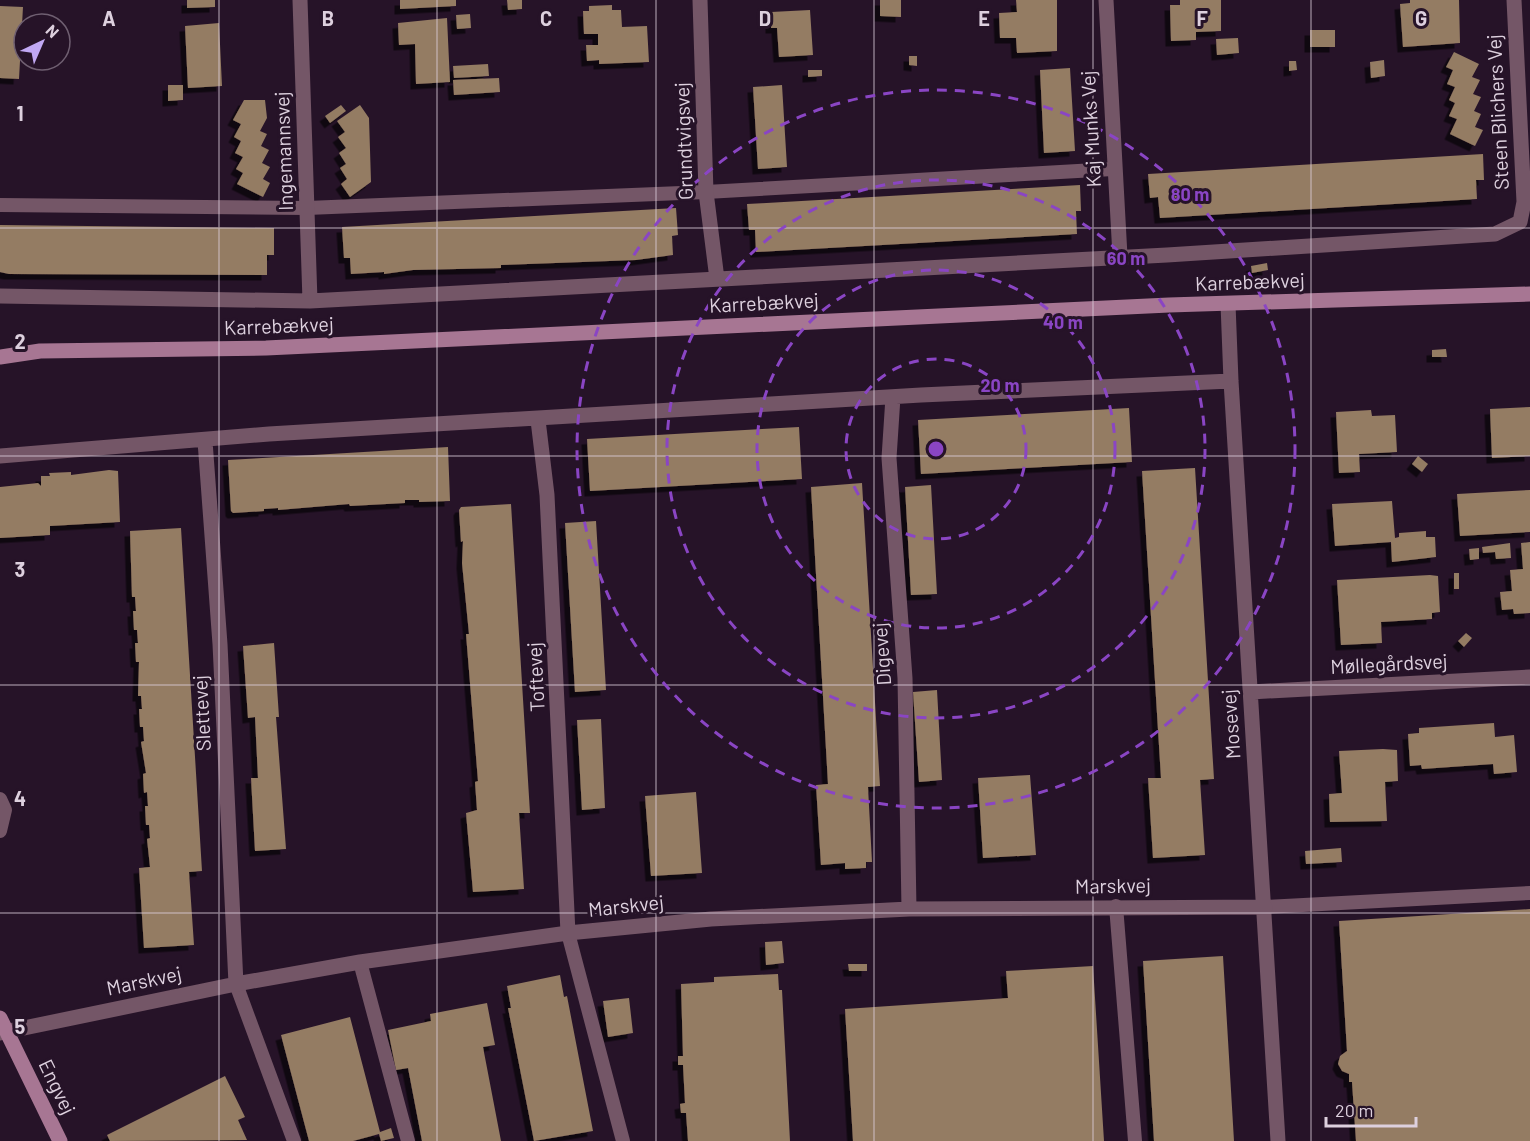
<svg xmlns="http://www.w3.org/2000/svg" width="1530" height="1141" font-family="Barlow,sans-serif">
<style>
.building{fill:#947b63;filter:url(#shadow)}
.lines{fill:none;stroke-linecap:round;stroke-linejoin:round}
.lane{stroke:#745667;stroke-width:14}
.street{stroke:#745667;stroke-width:15}
.secondary{stroke:#a77693;stroke-width:15}
.grid{fill:none;stroke:#ddd0de;stroke-width:1.5;stroke-opacity:0.55}
.ring{fill:none;stroke:#8a45c4;stroke-width:3;stroke-dasharray:10 8}
.labels{text-anchor:middle;stroke-width:6;stroke-linejoin:round;paint-order:stroke}
.street-label{font-size:20px;fill:#ddd0de;stroke:#261328}
.grid-label{font-size:20px;text-anchor:middle;font-weight:bold;fill:#ddd0de;stroke:#261328;stroke-width:6;stroke-linejoin:round;paint-order:stroke}
.centre{fill:#8a45c4;stroke:#261328;stroke-width:3}
.ring-label{font-size:18px;text-anchor:middle;font-weight:bold;fill:#8a45c4;stroke:#261328;stroke-width:6;stroke-linejoin:round;paint-order:stroke}
</style>
<defs>
<filter id="shadow"><feDropShadow dx="-5.5" dy="5.5" stdDeviation="0" flood-color="#0009"/></filter>
</defs>
<rect width="100%" height="100%" fill="#261328"/>
<!-- building -->
<path class="building" d="M 187,0 L 215,0 L 215,7 L 187,8 Z
M 400,0 L 456,0 L 456,6 L 400,9 Z
M 507,0 L 522,0 L 522,9 L 508,10 Z
M 880,0 L 901,0 L 901,17 L 880,16 Z
M 1016,0 L 1057,0 L 1057,51 L 1017,53 L 1016,38 L 1000,38 L 999,13 L 1017,12 Z
M 1180,0 L 1221,0 L 1221,31 L 1196,32 L 1196,40 L 1171,41 L 1170,5 L 1180,5 Z
M 1410,0 L 1459,0 L 1460,43 L 1403,47 L 1400,4 L 1410,3 Z
M 612,5 L 612,10 L 621,10 L 622,27 L 647,26 L 649,62 L 599,64 L 599,60 L 587,61 L 586,45 L 598,45 L 598,34 L 584,34 L 583,11 L 589,11 L 589,6 Z
M 0,6 L 23,7 L 19,79 L 0,78 Z
M 810,10 L 813,55 L 779,57 L 777,28 L 771,28 L 771,12 Z
M 470,14 L 471,28 L 457,29 L 456,15 Z
M 447,18 L 450,82 L 416,84 L 415,44 L 399,45 L 398,23 Z
M 219,23 L 222,86 L 188,88 L 185,26 Z
M 1310,30 L 1335,30 L 1335,47 L 1310,47 Z
M 1238,38 L 1239,53 L 1217,55 L 1216,39 Z
M 1454,52 L 1479,64 L 1472,77 L 1480,80 L 1473,94 L 1481,97 L 1474,111 L 1481,114 L 1475,127 L 1483,130 L 1475,146 L 1450,134 L 1457,119 L 1449,116 L 1455,103 L 1449,100 L 1455,87 L 1447,84 L 1453,70 L 1446,67 Z
M 909,56 L 917,56 L 917,66 L 909,65 Z
M 1384,60 L 1385,76 L 1371,78 L 1370,62 Z
M 1289,61 L 1296,61 L 1297,70 L 1289,71 Z
M 488,64 L 489,76 L 454,78 L 453,66 Z
M 1070,68 L 1075,151 L 1044,153 L 1040,70 Z
M 808,70 L 822,70 L 822,76 L 808,77 Z
M 499,78 L 500,92 L 454,95 L 453,80 Z
M 168,85 L 183,85 L 183,100 L 168,101 Z
M 782,85 L 787,167 L 758,169 L 753,87 Z
M 244,100 L 265,100 L 267,118 L 260,131 L 267,134 L 261,146 L 269,150 L 262,163 L 270,167 L 263,179 L 270,183 L 263,197 L 237,184 L 243,173 L 236,169 L 243,157 L 235,153 L 241,141 L 234,137 L 241,124 L 233,120 Z
M 341,105 L 346,111 L 330,123 L 325,116 Z
M 360,105 L 369,118 L 371,182 L 350,197 L 341,184 L 347,179 L 340,168 L 346,164 L 339,153 L 346,148 L 338,137 L 345,132 L 337,121 Z
M 1483,154 L 1484,180 L 1476,180 L 1477,199 L 1160,218 L 1158,197 L 1150,198 L 1148,174 Z
M 1080,185 L 1081,211 L 1076,211 L 1077,234 L 756,252 L 755,230 L 749,230 L 747,204 Z
M 676,208 L 678,235 L 672,236 L 673,255 L 636,260 L 501,265 L 501,268 L 413,270 L 384,274 L 384,272 L 351,274 L 350,258 L 344,258 L 342,227 Z
M 0,225 L 274,228 L 274,255 L 267,255 L 267,275 L 9,274 L 0,272 Z
M 1267,263 L 1268,270 L 1252,273 L 1251,266 Z
M 1446,349 L 1447,357 L 1432,357 L 1432,350 Z
M 1530,407 L 1530,456 L 1492,458 L 1490,409 Z
M 1129,408 L 1132,462 L 921,474 L 918,420 Z
M 1371,410 L 1372,416 L 1395,415 L 1397,452 L 1359,454 L 1360,472 L 1339,473 L 1336,412 Z
M 799,427 L 802,479 L 590,491 L 587,439 Z
M 448,447 L 450,501 L 419,502 L 419,500 L 405,500 L 405,503 L 350,506 L 349,504 L 278,510 L 278,508 L 264,509 L 264,511 L 233,513 L 231,511 L 228,460 Z
M 1418,456 L 1428,464 L 1422,472 L 1412,464 Z
M 1195,468 L 1214,779 L 1200,780 L 1205,855 L 1153,858 L 1148,778 L 1161,778 L 1142,471 Z
M 109,470 L 118,471 L 120,522 L 50,526 L 50,535 L 0,538 L 0,487 L 38,483 L 41,486 L 41,476 L 50,476 L 49,473 L 71,472 L 71,475 Z
M 862,483 L 880,786 L 868,787 L 872,862 L 866,862 L 866,868 L 845,869 L 845,863 L 821,865 L 816,785 L 828,784 L 811,487 Z
M 931,485 L 937,594 L 911,595 L 905,487 Z
M 1530,490 L 1530,532 L 1460,536 L 1457,494 Z
M 1392,501 L 1395,538 L 1399,537 L 1399,533 L 1426,531 L 1426,537 L 1435,537 L 1436,557 L 1392,562 L 1391,542 L 1335,546 L 1332,504 Z
M 511,504 L 530,813 L 519,813 L 524,889 L 473,892 L 466,813 L 477,810 L 475,782 L 478,781 L 466,634 L 469,634 L 462,563 L 463,541 L 461,542 L 459,510 L 461,507 Z
M 596,521 L 606,690 L 575,692 L 565,523 Z
M 181,528 L 202,871 L 189,872 L 194,945 L 144,948 L 139,868 L 150,867 L 147,839 L 150,838 L 149,825 L 146,825 L 145,806 L 148,806 L 147,792 L 144,793 L 143,774 L 146,773 L 141,742 L 144,741 L 143,727 L 140,727 L 139,709 L 142,709 L 141,696 L 138,696 L 139,662 L 136,662 L 135,643 L 138,643 L 137,630 L 134,630 L 133,611 L 136,611 L 135,597 L 132,597 L 130,531 Z
M 1530,542 L 1530,613 L 1514,614 L 1513,609 L 1502,610 L 1500,592 L 1512,591 L 1510,570 L 1523,569 L 1521,543 Z
M 1510,543 L 1511,558 L 1496,559 L 1495,552 L 1483,553 L 1482,547 Z
M 1479,548 L 1479,559 L 1470,560 L 1469,549 Z
M 1454,573 L 1459,573 L 1459,589 L 1454,589 Z
M 1430,575 L 1438,576 L 1440,612 L 1432,613 L 1432,619 L 1381,622 L 1382,643 L 1341,645 L 1337,580 Z
M 1466,633 L 1472,638 L 1464,647 L 1458,641 Z
M 274,643 L 279,717 L 276,717 L 286,849 L 255,851 L 251,778 L 258,778 L 255,717 L 248,718 L 243,646 Z
M 937,690 L 942,780 L 919,782 L 913,692 Z
M 601,719 L 605,808 L 582,810 L 577,720 Z
M 1494,723 L 1495,737 L 1514,735 L 1517,772 L 1494,774 L 1493,764 L 1422,769 L 1421,765 L 1410,766 L 1408,734 L 1419,733 L 1419,728 Z
M 1383,749 L 1397,750 L 1398,781 L 1385,782 L 1387,821 L 1330,822 L 1329,794 L 1342,793 L 1339,751 Z
M 1030,775 L 1036,855 L 983,858 L 978,778 Z
M 696,792 L 702,873 L 651,876 L 645,796 Z
M 1341,848 L 1342,862 L 1306,864 L 1305,851 Z
M 1530,909 L 1530,1141 L 1356,1141 L 1352,1082 L 1349,1082 L 1349,1074 L 1342,1071 L 1338,1064 L 1340,1056 L 1347,1051 L 1339,921 Z
M 782,941 L 784,963 L 766,965 L 765,942 Z
M 1223,956 L 1234,1141 L 1154,1141 L 1143,961 Z
M 848,964 L 867,964 L 867,971 L 849,971 Z
M 1093,966 L 1104,1141 L 853,1141 L 845,1009 L 1008,998 L 1006,971 Z
M 778,974 L 779,990 L 782,990 L 790,1141 L 688,1141 L 686,1113 L 681,1113 L 680,1104 L 685,1103 L 683,1065 L 678,1065 L 678,1056 L 683,1056 L 681,984 L 714,982 L 714,977 Z
M 560,975 L 564,997 L 567,996 L 593,1131 L 534,1141 L 508,1008 L 511,1008 L 507,986 Z
M 629,998 L 633,1033 L 608,1037 L 603,1001 Z
M 487,1003 L 495,1045 L 483,1047 L 501,1141 L 422,1141 L 408,1068 L 396,1070 L 388,1030 L 431,1021 L 430,1014 Z
M 350,1017 L 380,1132 L 391,1128 L 394,1138 L 381,1141 L 379,1134 L 353,1141 L 309,1141 L 281,1035 Z
M 225,1076 L 245,1117 L 238,1120 L 247,1140 L 110,1141 L 107,1135 Z"/>
<g class="lines">
<!-- lane -->
<path class="lane" d="M 0,205 L 307,208 L 706,192 L 1113,169
M 0,799 L 5,810 L 0,831
M 1116,906 L 1135,1141
M 1265,907 L 1530,893
M 568,933 L 623,1141
M 360,962 L 408,1141
M 236,984 L 294,1141"/>
<!-- street -->
<path class="street" d="M 300,0 L 310,301
M 700,0 L 706,192 L 717,279
M 1106,0 L 1120,256
M 0,296 L 310,301 L 1167,255 L 1495,234 L 1520,222 L 1524,202 L 1514,0
M 1228,304 L 1231,381 L 1278,1141
M 893,397 L 889,458 L 905,678 L 909,909
M 538,420 L 547,495 L 568,933
M 205,441 L 220,644 L 236,984
M 0,456 L 269,434 L 921,395 L 1231,381
M 1250,692 L 1530,677
M 0,1033 L 236,984 L 360,962 L 568,933 L 711,919 L 909,909 L 1265,907"/>
<!-- secondary -->
<path class="secondary" d="M 0,357 L 40,351 L 266,348 L 1169,305 L 1530,294
M 0,1018 L 60,1141"/>
</g>
<!-- grid -->
<path class="grid" d="M 219,0 L 219,1141M 437,0 L 437,1141M 656,0 L 656,1141M 874,0 L 874,1141M 1093,0 L 1093,1141M 1311,0 L 1311,1141M 0,228 L 1530,228M 0,456 L 1530,456M 0,685 L 1530,685M 0,913 L 1530,913"/>
<!-- distance rings -->
<g class="ring">
<circle cx="936" cy="449" r="90"/>
<circle cx="936" cy="449" r="179"/>
<circle cx="936" cy="449" r="269"/>
<circle cx="936" cy="449" r="359"/>
</g>
<g class="labels">
<!-- street labels -->
<g class="street-label">
<text transform="translate(1498 112) rotate(-93)" y="7">Steen Blichers Vej</text>
<text transform="translate(1091 129) rotate(-93)" y="7">Kaj Munks Vej</text>
<text transform="translate(684 141) rotate(-92)" y="7">Grundtvigsvej</text>
<text transform="translate(284 151) rotate(-92)" y="7">Ingemannsvej</text>
<text transform="translate(1250 282) rotate(-2)" y="7">Karrebækvej</text>
<text transform="translate(764 303) rotate(-3)" y="7">Karrebækvej</text>
<text transform="translate(279 326) rotate(-2)" y="7">Karrebækvej</text>
<text transform="translate(882 654) rotate(-94)" y="7">Digevej</text>
<text transform="translate(1389 664) rotate(-3)" y="7">Møllegårdsvej</text>
<text transform="translate(536 677) rotate(-93)" y="7">Toftevej</text>
<text transform="translate(202 713) rotate(-93)" y="7">Slettevej</text>
<text transform="translate(1231 724) rotate(-94)" y="7">Mosevej</text>
<text transform="translate(1113 886) rotate(-1)" y="7">Marskvej</text>
<text transform="translate(626 906) rotate(-6)" y="7">Marskvej</text>
<text transform="translate(144 981) rotate(-12)" y="7">Marskvej</text>
<text transform="translate(57 1087) rotate(64)" y="7">Engvej</text>
</g>
</g>
<g class="grid-label">
<text x="109" y="26">A</text>
<text x="328" y="26">B</text>
<text x="546" y="26">C</text>
<text x="765" y="26">D</text>
<text x="984" y="26">E</text>
<text x="1202" y="26">F</text>
<text x="1421" y="26">G</text>
<text x="20" y="121">1</text>
<text x="20" y="349">2</text>
<text x="20" y="577">3</text>
<text x="20" y="806">4</text>
<text x="20" y="1034">5</text>
</g>
<circle cx="936" cy="449" r="9" class="centre"/>
<g class="ring-label">
<text x="1190" y="201">80 m</text>
<text x="1126" y="265">60 m</text>
<text x="1063" y="329">40 m</text>
<text x="1000" y="392">20 m</text>
</g>
<!-- north arrow -->
<g transform="translate(42 42) rotate(44)"><circle r="28" fill="#261328" stroke="#6f5f71" stroke-width="1.5"/>
<path d="M0-4.5L10 22L0 15L-10 22Z" fill="#c1a8f3"/>
<text y="-9" font-size="16" font-weight="bold" text-anchor="middle" fill="#ddd0de">N</text>
</g>
<!-- scale -->
<path d="M1326 1117v9h90v-9" fill="none" stroke="#ddd0de" stroke-width="3"/>
<text x="1335" y="1117" font-size="18" fill="#ddd0de" stroke="#261328" stroke-width="4.5" paint-order="stroke">20 m</text>
</svg>
